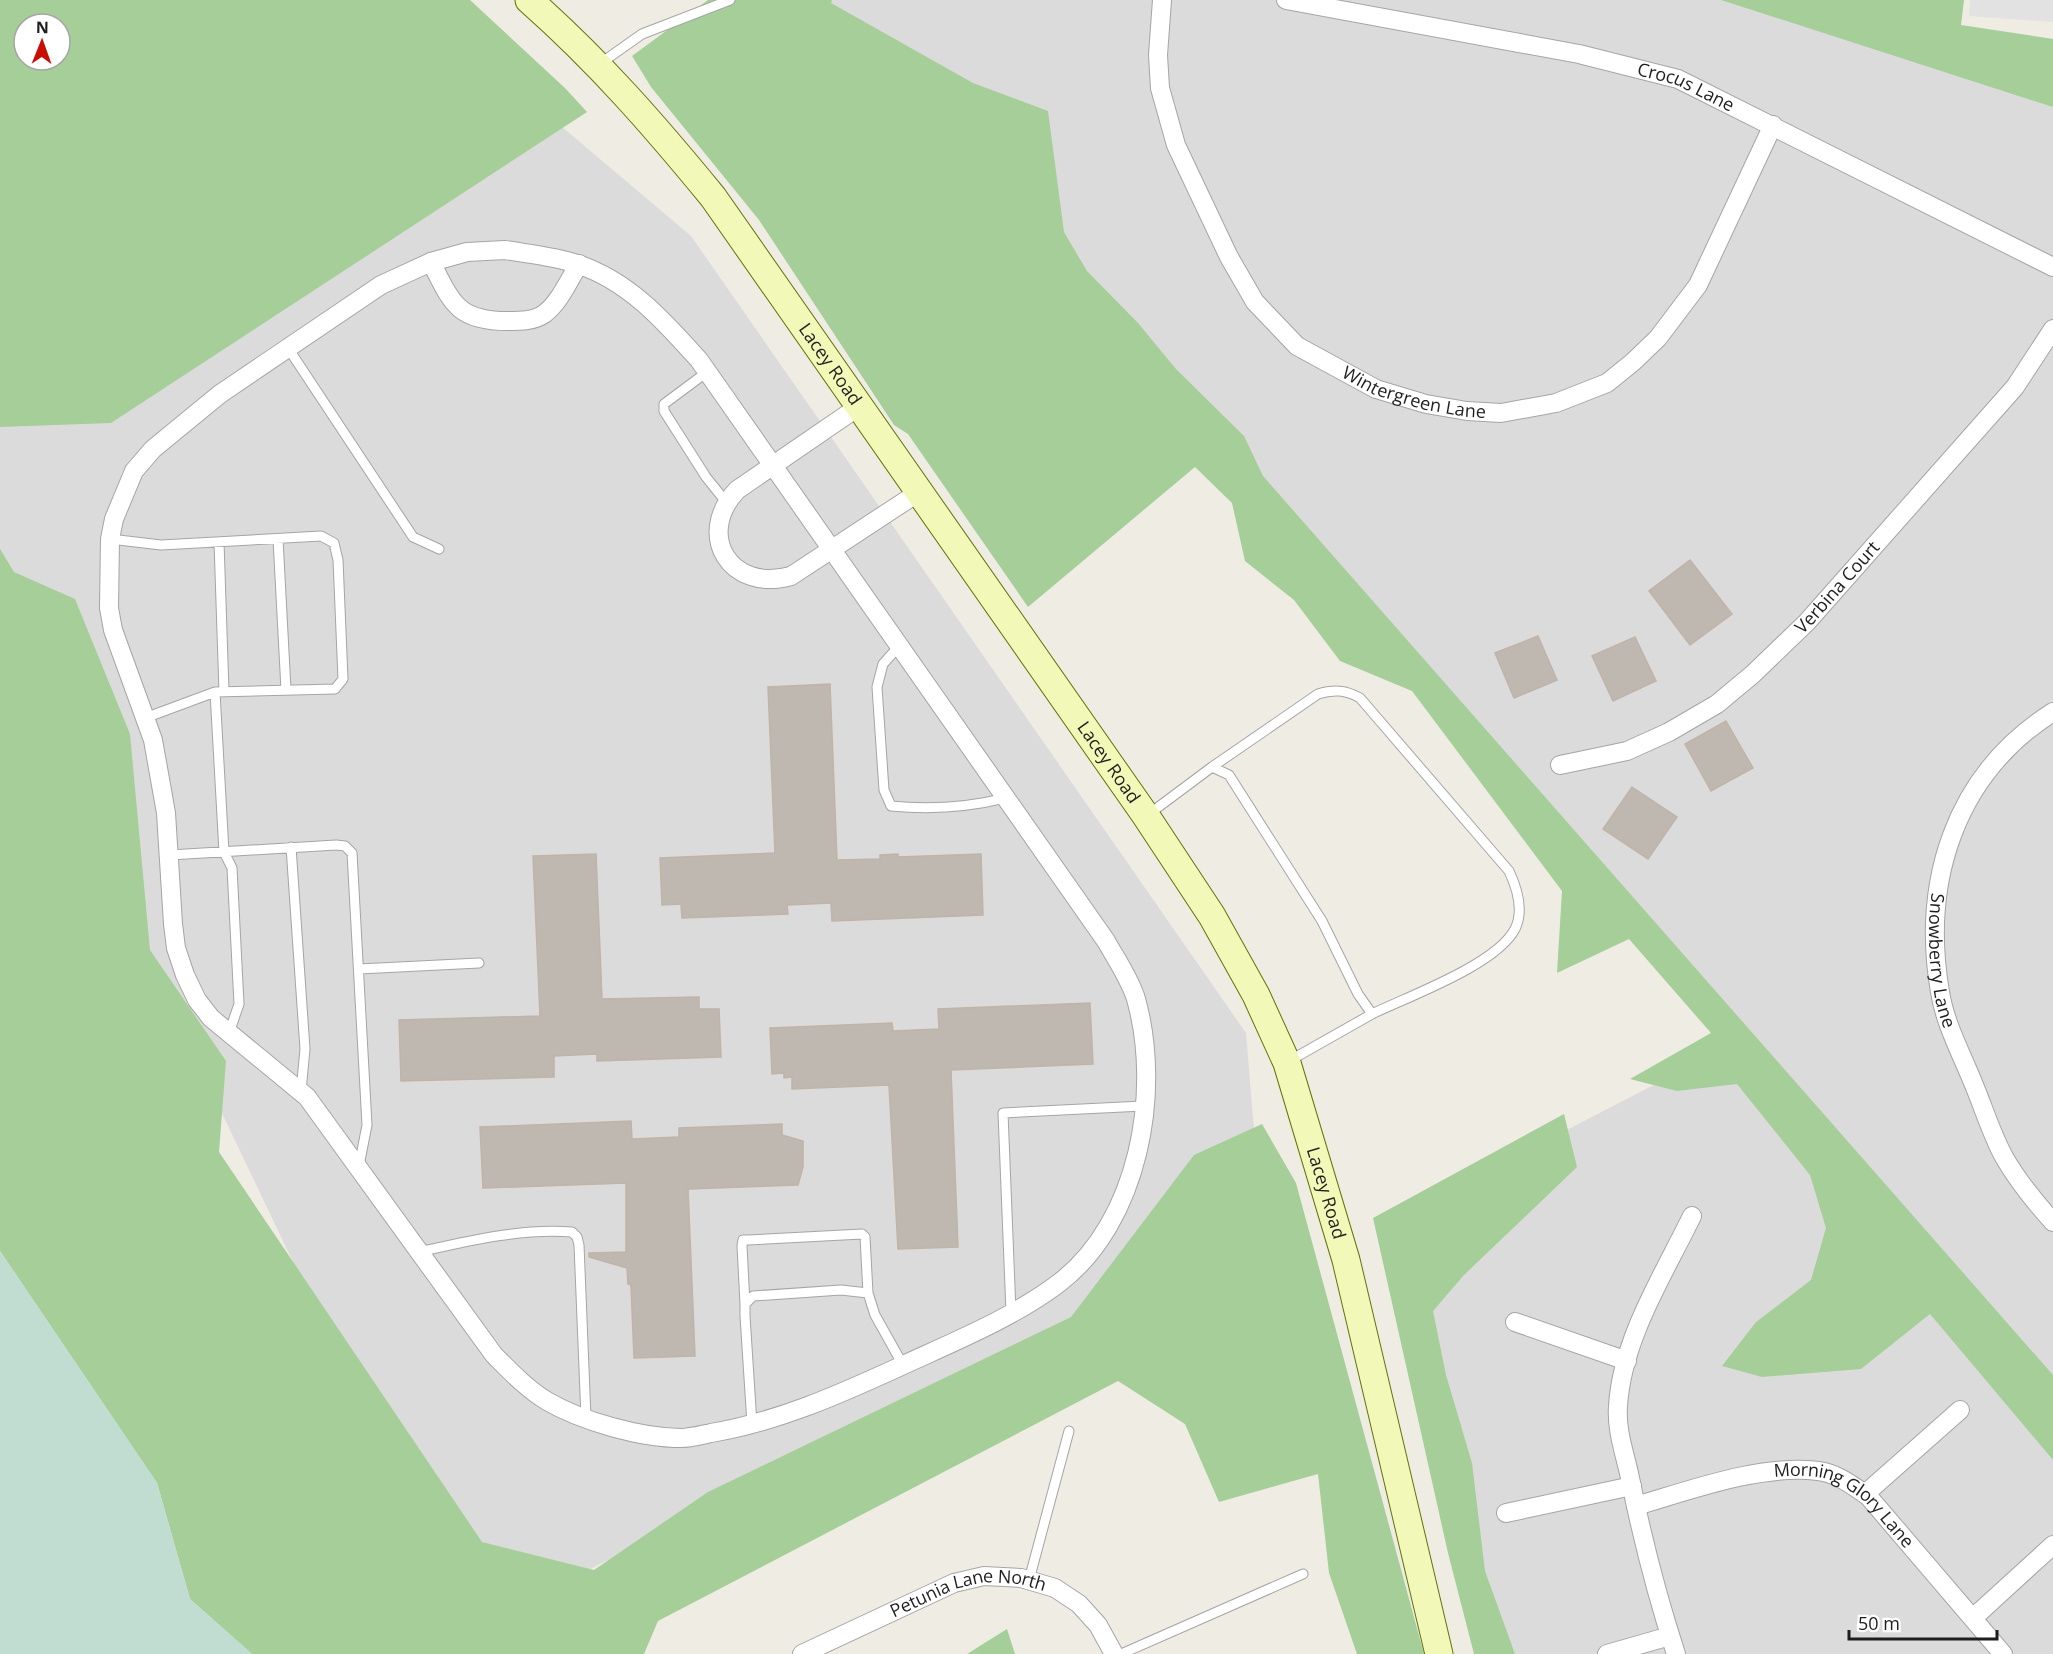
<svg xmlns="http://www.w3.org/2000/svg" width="2053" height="1654" font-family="'Open Sans',sans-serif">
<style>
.residential{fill:#dcdbdb}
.forest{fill:#a6ce99;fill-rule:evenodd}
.wetland{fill:#c1ddd1}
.parking{fill:#e2e2e2}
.building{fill:#bfb8b0;stroke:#c0b3a7;stroke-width:1.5}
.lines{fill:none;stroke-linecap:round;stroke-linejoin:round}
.lane-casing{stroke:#a5a5a5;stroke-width:11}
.street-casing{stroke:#a5a5a5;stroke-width:20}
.secondary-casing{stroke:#627306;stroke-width:29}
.lane{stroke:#fff;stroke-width:9}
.street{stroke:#fff;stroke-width:18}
.secondary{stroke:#f2f8b8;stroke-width:27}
.labels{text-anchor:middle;stroke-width:4.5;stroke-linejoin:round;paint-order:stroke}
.street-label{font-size:18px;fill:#1e1e1e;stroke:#fff}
</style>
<rect width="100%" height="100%" fill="#efece4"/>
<!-- residential -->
<path class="residential" d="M 819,0 L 1842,0 L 2053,97 L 2053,1654 L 1498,1654 L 1390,1221 L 1737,1042 Z
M 529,99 L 691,236 L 1246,1033 L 1262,1226 L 469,1631 L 22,694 L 0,621 L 0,360 Z"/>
<!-- forest -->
<path class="forest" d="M 0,0 L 470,0 L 566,89 L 587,112 L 111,423 L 0,427 ZM 24,24 L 60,24 L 60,60 L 24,60 Z
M 708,0 L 832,0 L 831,3 L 973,83 L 1048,111 L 1064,232 L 1087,271 L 1138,323 L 1176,369 L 1244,436 L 1263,476 L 2053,1375 L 2053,1460 L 1930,1314 L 1861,1369 L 1762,1377 L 1722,1366 L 1756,1322 L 1811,1280 L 1826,1228 L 1810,1175 L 1737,1084 L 1677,1091 L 1630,1079 L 1711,1033 L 1629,939 L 1557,973 L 1562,891 L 1412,691 L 1340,661 L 1294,600 L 1245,561 L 1232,503 L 1195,467 L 1028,607 L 908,434 L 894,425 L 759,220 L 651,87 L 632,56 Z
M 1721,0 L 1964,0 L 1961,25 L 2053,39 L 2053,107 Z
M 0,549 L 14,572 L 75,599 L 130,734 L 150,950 L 226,1061 L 219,1152 L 482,1542 L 594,1570 L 708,1492 L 1071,1317 L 1194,1155 L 1262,1124 L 1296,1183 L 1424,1654 L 1357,1654 L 1329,1573 L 1318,1474 L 1219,1502 L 1185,1424 L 1118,1381 L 658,1621 L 644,1654 L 252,1654 L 190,1599 L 157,1483 L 0,1251 Z
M 1564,1114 L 1577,1167 L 1464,1275 L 1433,1311 L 1446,1375 L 1472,1463 L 1485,1571 L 1515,1654 L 1474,1654 L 1448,1553 L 1373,1218 Z
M 1007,1629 L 1015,1654 L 967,1654 Z"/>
<!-- wetland -->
<path class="wetland" d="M 0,1251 L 157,1483 L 190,1599 L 252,1654 L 0,1654 Z"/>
<!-- parking -->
<path class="parking" d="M 1970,0 L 2053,0 L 2053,22 L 1969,16 Z"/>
<!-- building -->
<path class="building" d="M 1690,560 L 1732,614 L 1690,645 L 1649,591 Z
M 1538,636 L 1557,680 L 1514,698 L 1495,653 Z
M 1635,637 L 1656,681 L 1613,701 L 1592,656 Z
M 830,684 L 837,860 L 880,859 L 880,855 L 898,854 L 898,857 L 981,854 L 983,915 L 832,921 L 831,903 L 787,905 L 788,914 L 682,918 L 681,904 L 662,905 L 660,858 L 775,853 L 768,687 Z
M 1726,721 L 1753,768 L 1711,791 L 1685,744 Z
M 1632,787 L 1677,817 L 1648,859 L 1603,829 Z
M 596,854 L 602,999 L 699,997 L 699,1009 L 719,1009 L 721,1057 L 597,1061 L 597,1054 L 554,1056 L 554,1077 L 401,1081 L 399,1020 L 540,1016 L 533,856 Z
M 1090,1003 L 1093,1064 L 951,1070 L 958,1247 L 898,1249 L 889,1085 L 792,1089 L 792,1077 L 784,1078 L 784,1073 L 772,1074 L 770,1028 L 892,1023 L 893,1031 L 939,1029 L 938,1009 Z
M 631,1121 L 632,1139 L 679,1137 L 679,1128 L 782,1124 L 782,1135 L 803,1141 L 803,1167 L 798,1185 L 688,1189 L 695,1356 L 634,1358 L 631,1285 L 628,1284 L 627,1268 L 589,1257 L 589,1253 L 626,1252 L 626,1183 L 483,1188 L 480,1127 Z"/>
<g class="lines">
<defs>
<path id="lane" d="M 601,63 L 642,34 L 730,0
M 288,348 L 413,537 L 439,549
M 707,372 L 664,404 L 664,411 L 706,477 L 726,502
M 110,539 L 161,545 L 321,536 L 334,543 L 338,560 L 343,679 L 335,689 L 215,692 L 145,718
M 278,539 L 286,690
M 219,542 L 224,692
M 899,646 L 883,664 L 877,687 L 884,790 L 891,806 C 930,810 969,807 1006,798
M 215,692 L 224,852 L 232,868 L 239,1004 L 229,1033
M 1212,767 L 1318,694 C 1334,689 1346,690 1360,698 L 1509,871 C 1517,888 1524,911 1515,929 C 1496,965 1409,996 1372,1014
M 1149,814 L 1212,767 L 1229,775 L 1322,921 L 1358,994 L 1372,1014 L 1289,1061
M 291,847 L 305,1049 L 301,1091
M 170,855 L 336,845 L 345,846 L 352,853 L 367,1125 L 359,1166
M 359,969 L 479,963
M 419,1252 C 468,1241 521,1228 572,1232 L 577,1237 L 579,1245 L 586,1418
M 745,1304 L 742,1246 L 743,1240 L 748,1240 L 862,1234 L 865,1237 L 868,1293
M 1011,1312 L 1003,1113 L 1143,1106
M 752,1424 L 745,1316 L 745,1304 L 753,1296 L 841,1290 L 868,1293 L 875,1315 L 903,1365
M 1029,1580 L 1069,1431
M 1121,1654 L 1303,1574"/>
<g id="street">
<path id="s1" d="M 1162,0 L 1158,55 L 1160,88 L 1176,145 L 1229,257 L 1255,302 L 1297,346 L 1376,389 L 1426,404 L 1467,411 L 1501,413 L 1556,403 L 1607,383 L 1633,362 L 1658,338 L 1698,285 L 1773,125"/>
<path id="s2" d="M 1286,0 L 1579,54 L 1678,79 L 2053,267"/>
<path d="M 505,250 C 529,254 554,256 577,264 C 629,281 664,321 699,360 L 1106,941 C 1116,959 1130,979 1136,999 C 1162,1092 1139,1222 1059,1283 C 1013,1318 951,1343 899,1367 C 838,1395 777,1422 711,1433 C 701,1435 691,1438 681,1438 C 641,1438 581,1421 547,1401 C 527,1389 510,1371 494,1355 L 307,1097 L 211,1018 L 197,1000 L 185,975 L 176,948 L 173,924 L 166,813 L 153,740 L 113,630 L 109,608 L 110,539 L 114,519 L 134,471 L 153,449 L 220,394 L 381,285 L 431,262 L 467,252 Z"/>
<path d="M 431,262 C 452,303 457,321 508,321 C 521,321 534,321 544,314 C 560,302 569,280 579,264"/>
<path d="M 858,407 L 737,490 C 695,535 730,593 791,576 L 919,492"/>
<path id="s3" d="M 2053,712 C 1955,774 1921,881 1940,992 C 1945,1024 1962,1055 1974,1085 C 1984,1109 1992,1135 2004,1157 C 2017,1180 2035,1202 2053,1222"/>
<path id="s4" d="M 1560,765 L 1627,751 L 1669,732 L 1717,704 L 1753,674 L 1807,622 L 2015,387 L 2053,329"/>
<path d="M 1515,1322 L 1627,1361"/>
<path d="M 1865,1494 L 1960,1410"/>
<path id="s5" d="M 1636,1506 C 1691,1490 1760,1464 1818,1471 C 1837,1473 1853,1486 1868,1496 L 2003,1654"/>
<path d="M 1506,1513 L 1632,1486"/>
<path d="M 1973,1618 L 2053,1545"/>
<path id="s6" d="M 802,1654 L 954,1583 L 984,1576 L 1021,1578 L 1055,1588 L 1079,1604 L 1098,1625 L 1114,1654"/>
<path d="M 1607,1654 L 1670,1636"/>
<path d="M 1676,1654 C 1657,1596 1642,1537 1630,1478 C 1625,1454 1616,1430 1618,1406 C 1622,1339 1664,1274 1692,1216"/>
</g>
<g id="secondary">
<path id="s7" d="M 529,0 C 599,62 654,125 713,197 L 1146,816 L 1212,916 L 1256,995 L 1287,1063 L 1346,1260 L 1439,1654"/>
</g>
</defs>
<!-- lane casing -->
<use href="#lane" class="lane-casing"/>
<!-- street casing -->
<use href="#street" class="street-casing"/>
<!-- secondary casing -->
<use href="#secondary" class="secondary-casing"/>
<!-- lane -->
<use href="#lane" class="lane"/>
<!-- street -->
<use href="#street" class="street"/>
<!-- secondary -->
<use href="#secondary" class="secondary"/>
</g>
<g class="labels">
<!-- street labels -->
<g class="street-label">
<text dy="6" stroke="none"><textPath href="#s2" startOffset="410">Crocus Lane</textPath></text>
<text dy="6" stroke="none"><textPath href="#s7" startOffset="474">Lacey Road</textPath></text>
<text dy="6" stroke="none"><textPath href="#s1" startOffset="512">Wintergreen Lane</textPath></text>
<text dy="6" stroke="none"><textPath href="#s4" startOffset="338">Verbina Court</textPath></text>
<text dy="6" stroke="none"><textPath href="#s7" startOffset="960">Lacey Road</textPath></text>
<text dy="6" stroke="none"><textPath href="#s3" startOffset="290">Snowberry Lane</textPath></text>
<text dy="6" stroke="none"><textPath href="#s7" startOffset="1446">Lacey Road</textPath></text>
<text dy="6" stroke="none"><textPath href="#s5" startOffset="225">Morning Glory Lane</textPath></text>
<text dy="6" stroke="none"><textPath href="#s6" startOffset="180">Petunia Lane North</textPath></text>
</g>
</g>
<!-- north arrow -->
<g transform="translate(42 42) rotate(1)"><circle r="28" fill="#ffffff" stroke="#a5a5a5" stroke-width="1.5"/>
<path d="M0-4.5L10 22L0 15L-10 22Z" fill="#c90e03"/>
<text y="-9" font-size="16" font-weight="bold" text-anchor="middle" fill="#1e1e1e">N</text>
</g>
<!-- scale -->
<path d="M1849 1630v9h148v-9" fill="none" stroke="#1e1e1e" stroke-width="3"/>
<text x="1858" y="1630" font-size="18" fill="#1e1e1e" stroke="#ffffff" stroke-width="4.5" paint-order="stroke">50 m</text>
</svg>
